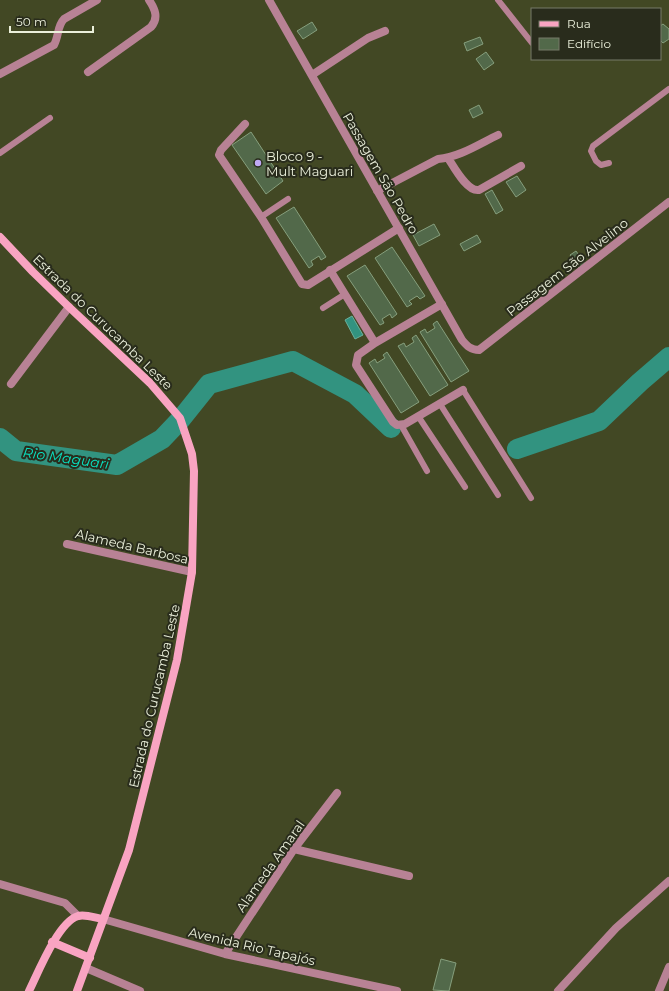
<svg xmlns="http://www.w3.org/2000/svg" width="669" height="991" font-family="Montserrat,sans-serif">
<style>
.water{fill:#329380;stroke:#6aaf9b}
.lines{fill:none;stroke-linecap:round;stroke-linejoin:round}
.river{stroke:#329380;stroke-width:20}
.building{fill:#52694a;stroke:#869f7d}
.lane{stroke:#b88295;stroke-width:6}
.street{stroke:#b88295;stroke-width:8}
.secondary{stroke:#f9a4c2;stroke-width:8}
.poi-dot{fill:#bfa9f4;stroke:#292c1c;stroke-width:1.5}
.labels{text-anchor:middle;stroke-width:4;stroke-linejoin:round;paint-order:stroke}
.poi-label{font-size:13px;fill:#ebf0db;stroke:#292c1c;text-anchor:start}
.street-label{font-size:13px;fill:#ebf0db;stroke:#292c1c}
.water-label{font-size:14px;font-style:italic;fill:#08e0c0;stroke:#292c1c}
</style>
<rect width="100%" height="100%" fill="#424824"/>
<!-- water -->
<path class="water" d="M 352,316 L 363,335 L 355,339 L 345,320 Z"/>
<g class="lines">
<!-- river -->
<path class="river" d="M 0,438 L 16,451 L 117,465 L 162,439 L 181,419 L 209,384 L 293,361 L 355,394 L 391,428
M 517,449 L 599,421 L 640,382 L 669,357"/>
</g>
<!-- building -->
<path class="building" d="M 312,22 L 317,30 L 303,39 L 297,31 Z
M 663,24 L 669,29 L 669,39 L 663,43 L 660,40 L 660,26 Z
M 480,37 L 483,44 L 467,51 L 464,43 Z
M 486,52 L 494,63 L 484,70 L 476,59 Z
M 479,105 L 483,113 L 473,118 L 469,110 Z
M 251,132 L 283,181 L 266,194 L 232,145 Z
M 517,176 L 526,190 L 516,197 L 506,182 Z
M 492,190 L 503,210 L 496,214 L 485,194 Z
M 294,207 L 326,257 L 321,260 L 319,256 L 311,261 L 313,265 L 309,268 L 276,218 Z
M 434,224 L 440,235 L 419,246 L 413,235 Z
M 477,235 L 481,242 L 464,251 L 460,244 Z
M 392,247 L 425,296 L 420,299 L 417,296 L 409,301 L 412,304 L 407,307 L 375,258 Z
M 576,251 L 585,264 L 579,268 L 570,255 Z
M 365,265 L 397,314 L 392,318 L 390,314 L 382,319 L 384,323 L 380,325 L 347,276 Z
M 437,321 L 469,371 L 451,382 L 420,332 L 425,329 L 427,333 L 435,328 L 433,324 Z
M 416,335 L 448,385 L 430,396 L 398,346 L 404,343 L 406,347 L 414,342 L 412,338 Z
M 387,352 L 419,402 L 401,413 L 369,363 L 375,359 L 377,363 L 385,358 L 383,355 Z
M 441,959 L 456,963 L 449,991 L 433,990 Z"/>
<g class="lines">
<!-- lane -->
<path class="lane" d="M 498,0 L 532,43
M 0,153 L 50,118
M 609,163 L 601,165 L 596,161 L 591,151 L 593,146 L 669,89
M 261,217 L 288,199
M 323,308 L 345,294
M 463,390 L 531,498
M 440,404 L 498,495
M 418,416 L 465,487
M 401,425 L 427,471"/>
<!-- street -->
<path class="street" d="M 269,0 L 462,340 C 467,346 471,350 479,350 L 669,202
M 88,72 L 151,27 C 159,18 155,9 149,0
M 0,74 L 54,45 C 59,36 57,26 64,19 L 97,0
M 312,75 L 368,38 L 385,31
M 245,124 L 221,150 L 219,155 L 261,217 L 302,284 L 308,285 L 399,228
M 448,158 C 454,167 467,192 479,190 L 521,166
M 377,191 L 438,159 C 460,157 479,144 498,135
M 330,270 L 375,343
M 442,304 L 375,343 L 358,355 L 356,365 L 393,422 L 397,425 L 405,424 L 463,390
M 11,384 L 69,307
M 67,544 L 192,572
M 294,849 L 409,876
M 0,884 L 65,903 L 78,916
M 103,919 L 225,954 L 397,991
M 225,954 L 294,849 L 337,793
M 86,968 L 140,991
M 558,991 L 616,928 L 669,881
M 659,991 L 669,967"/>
<!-- secondary -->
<path class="secondary" d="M 0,237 L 33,272 L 69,307 L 150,383 L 180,418 L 192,454 L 194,471 L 192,572 L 177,660 L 129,850 L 77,991
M 52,942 L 90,958
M 29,991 C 38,973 58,922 78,916 C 86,914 95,918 103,919"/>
</g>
<!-- markers -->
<circle class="poi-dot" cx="258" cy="163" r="4"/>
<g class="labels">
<!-- poi labels -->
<g class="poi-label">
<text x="266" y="161">Bloco 9 -<tspan x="266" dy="15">Mult Maguari</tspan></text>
</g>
<!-- street labels -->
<g class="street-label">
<text transform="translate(381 173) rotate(60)" y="5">Passagem São Pedro</text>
<text transform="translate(567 267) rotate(-38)" y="5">Passagem São Alvelino</text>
<text transform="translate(103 322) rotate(44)" y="5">Estrada do Curucamba Leste</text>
<text transform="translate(132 546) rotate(13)" y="5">Alameda Barbosa</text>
<text transform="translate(154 696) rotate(-77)" y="5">Estrada do Curucamba Leste</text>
<text transform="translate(270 866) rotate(-55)" y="5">Alameda Amaral</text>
<text transform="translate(252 946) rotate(13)" y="5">Avenida Rio Tapajós</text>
</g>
<!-- water labels -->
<g class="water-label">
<text transform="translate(66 458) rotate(8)" y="5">Rio Maguari</text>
</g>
</g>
<!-- legend -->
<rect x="531" y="8" width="130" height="52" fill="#292c1c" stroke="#777a68"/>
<rect x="539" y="21" width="20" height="6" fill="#f9a4c2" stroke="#777a68"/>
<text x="567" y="28" font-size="12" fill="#ebf0db">Rua</text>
<rect x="539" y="38" width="20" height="12" fill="#52694a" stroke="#777a68"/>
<text x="567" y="48" font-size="12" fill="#ebf0db">Edifício</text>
<!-- scale -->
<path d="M10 26v6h83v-6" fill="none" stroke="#ebf0db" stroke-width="2"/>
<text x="16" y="26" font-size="12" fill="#ebf0db" stroke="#292c1c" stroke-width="3" paint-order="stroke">50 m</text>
</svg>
